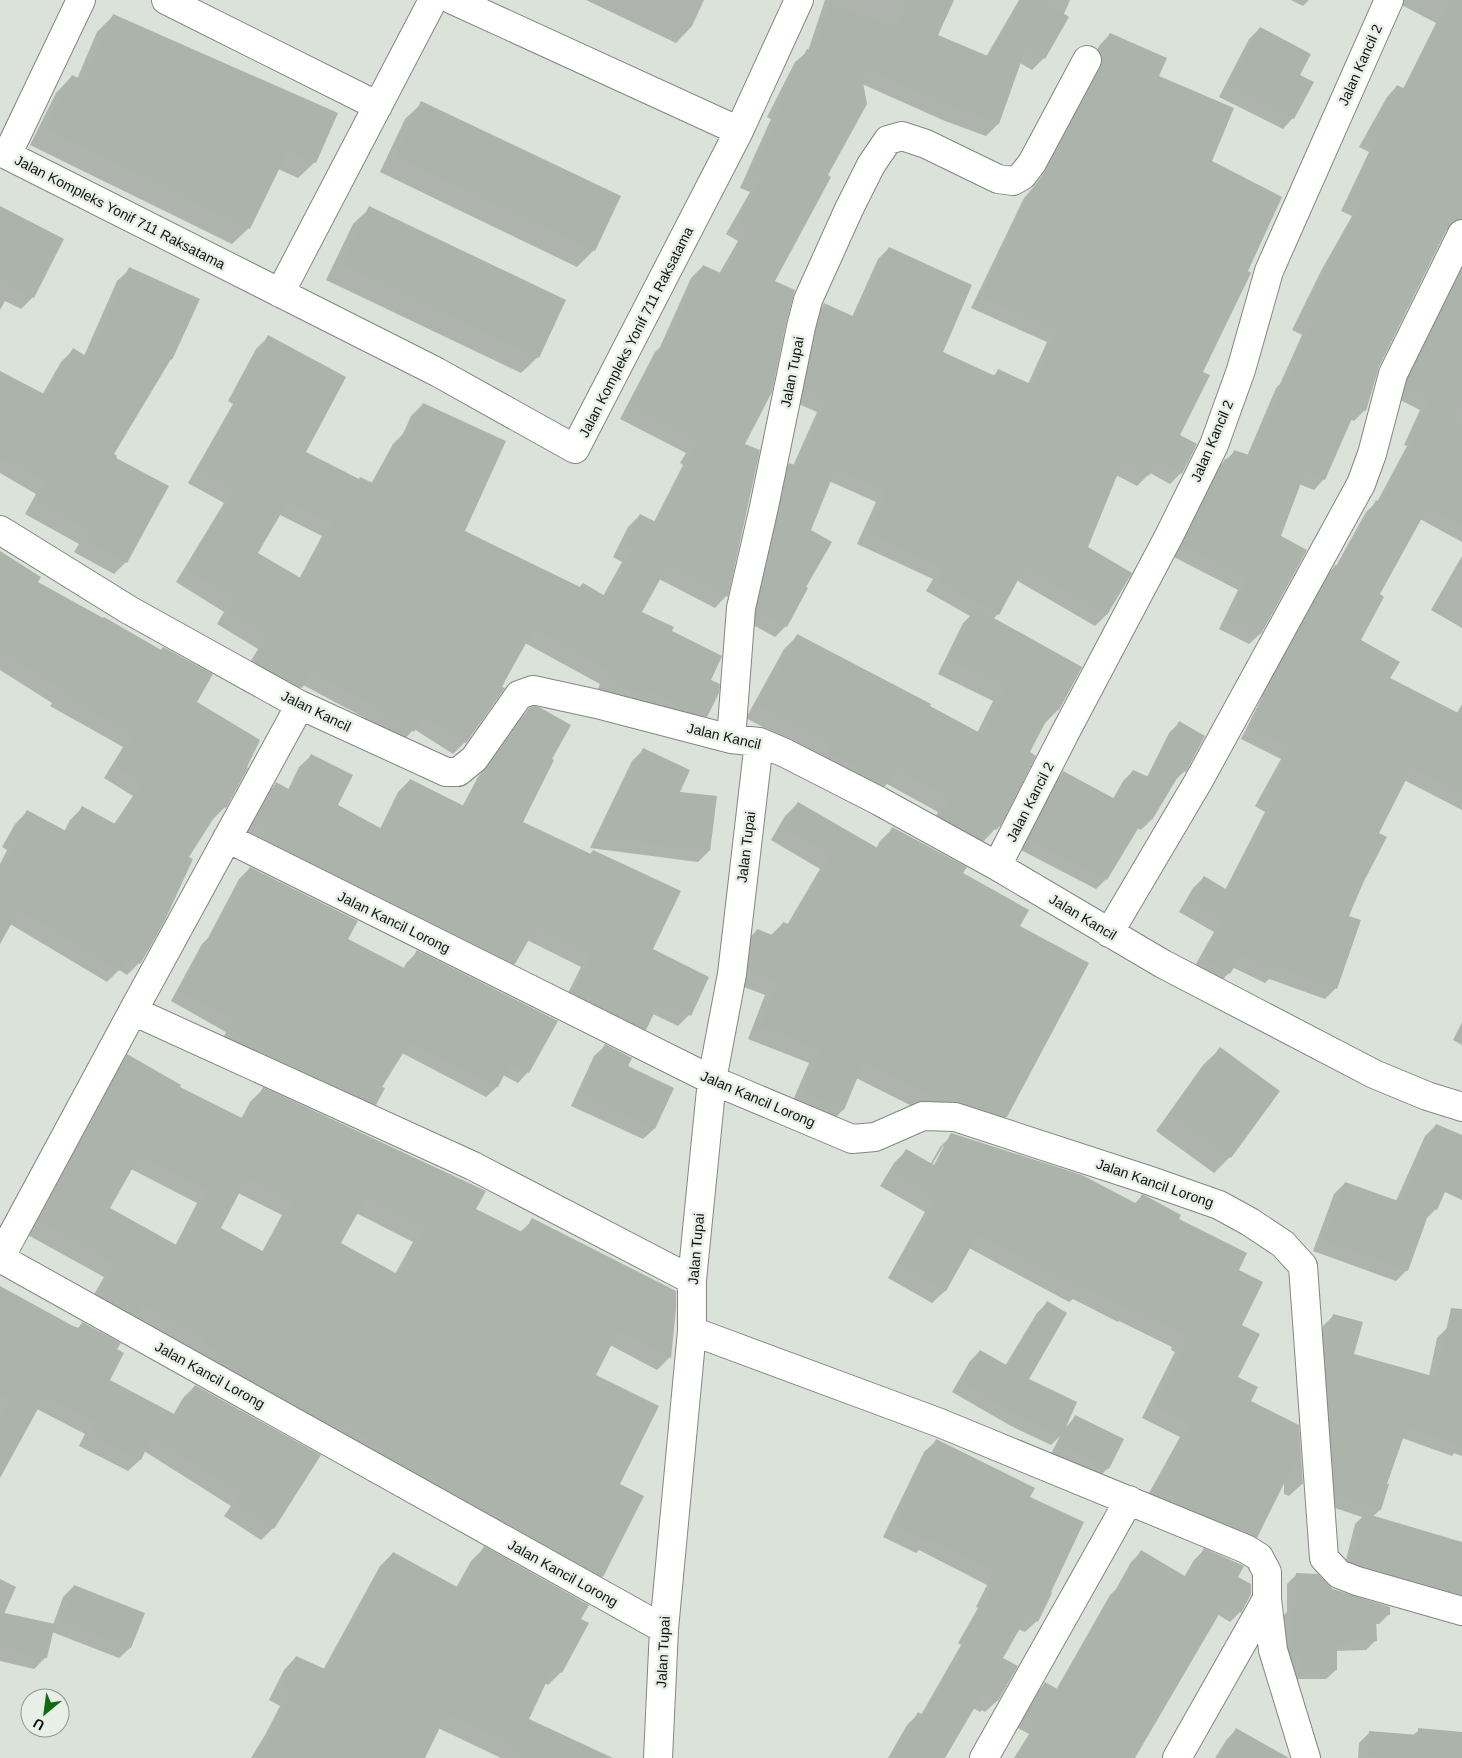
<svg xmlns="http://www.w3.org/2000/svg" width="1462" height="1758" font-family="Arial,sans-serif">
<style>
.shadow{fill:#0003;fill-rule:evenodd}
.building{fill:#abb3aa;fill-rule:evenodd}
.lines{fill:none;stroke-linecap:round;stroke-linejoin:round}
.minor-casing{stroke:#818880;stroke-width:30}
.minor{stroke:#fff;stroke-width:28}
.labels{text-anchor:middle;stroke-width:5;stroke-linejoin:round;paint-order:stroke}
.street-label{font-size:14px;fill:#0f120f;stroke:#e7efe6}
</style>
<rect width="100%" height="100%" fill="#dae2d9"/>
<!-- shadow -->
<path class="shadow" d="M 586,0 L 704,0 L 692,26 L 676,43 Z
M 825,0 L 953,0 L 937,36 L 986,57 L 1019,0 L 1070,0 L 1064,14 L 1068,16 L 1044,58 L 1032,70 L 1020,63 L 998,124 L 986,136 L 945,121 L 862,84 L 826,175 L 773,282 L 743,445 L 726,596 L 715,608 L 659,579 L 640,613 L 671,631 L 709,681 L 706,716 L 694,728 L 597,692 L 600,684 L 525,643 L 465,742 L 453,754 L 414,729 L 401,743 L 363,722 L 365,718 L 303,685 L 289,700 L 243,674 L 258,649 L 217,624 L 224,612 L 176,582 L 224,503 L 188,483 L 233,404 L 228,401 L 256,349 L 268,337 L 305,452 L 359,481 L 371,484 L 393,444 L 403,434 L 411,416 L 423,404 L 464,532 L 579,588 L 583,584 L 603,596 L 622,562 L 613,557 L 628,527 L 640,515 L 654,522 L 683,465 L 680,463 L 686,453 L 620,419 L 655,352 L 660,347 L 691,278 L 703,266 L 719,274 L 738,241 L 726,234 L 750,192 L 740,188 L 771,119 L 767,117 L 795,62 L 808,51 ZM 280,515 L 322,536 L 299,579 L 257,553 Z
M 1291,0 L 1309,0 L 1303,6 Z
M 1397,0 L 1462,0 L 1462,234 L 1458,231 L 1449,229 L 1445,230 L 1378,367 L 1365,410 L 1354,421 L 1350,419 L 1324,479 L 1314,490 L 1299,484 L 1279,536 L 1306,550 L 1260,634 L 1249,644 L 1219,629 L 1238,590 L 1172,556 L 1214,471 L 1235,451 L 1247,456 L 1276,388 L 1280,384 L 1302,335 L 1292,330 L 1321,271 L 1352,216 L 1341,211 L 1369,152 L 1359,147 L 1387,97 L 1397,86 L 1403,89 L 1436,23 L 1396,2 Z
M 113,16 L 315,162 L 298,178 L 278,169 L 249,228 L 232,244 L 30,145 L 56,93 L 72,76 L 77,79 L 97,32 Z
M 1260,28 L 1298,75 L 1293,118 L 1283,129 L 1219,97 L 1249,39 Z
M 1110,34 L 1157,77 L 1211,162 L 1201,372 L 1179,435 L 1181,473 L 1170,484 L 1150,473 L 1137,486 L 1116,475 L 1086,548 L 1130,574 L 1106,615 L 1095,626 L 1016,580 L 998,614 L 993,619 L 1081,667 L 1058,710 L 1045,723 L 1028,753 L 995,829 L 982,843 L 928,831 L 938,812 L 887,784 L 874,797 L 820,758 L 746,718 L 784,649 L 798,635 L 977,733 L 993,701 L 938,674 L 963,623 L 970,616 L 926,591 L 933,579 L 857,544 L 876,502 L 829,481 L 809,531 L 804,588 L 786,626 L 775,637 L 746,621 L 778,475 L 789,464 L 793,466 L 817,412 L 794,402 L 813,316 L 824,305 L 852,317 L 878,259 L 889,248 L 941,353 L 993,376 L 998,371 L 1028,384 L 1047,342 L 971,308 L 1024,198 L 1042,177 L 1099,46 Z
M 422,103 L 619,197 L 594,250 L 577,267 L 380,172 L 405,119 Z
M 0,207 L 33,297 L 21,309 L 5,301 L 0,310 Z
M 370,208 L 538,357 L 521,373 L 326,280 L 353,224 Z
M 1462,260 L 1462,542 L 1420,519 L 1378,595 L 1359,640 L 1389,678 L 1457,713 L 1462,704 L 1462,810 L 1404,780 L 1378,833 L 1363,880 L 1347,916 L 1336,988 L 1325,999 L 1269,979 L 1265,983 L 1232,967 L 1229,973 L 1218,984 L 1193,969 L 1214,932 L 1179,912 L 1193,888 L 1204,877 L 1225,890 L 1265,812 L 1255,806 L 1281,759 L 1241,739 L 1262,697 L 1259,696 L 1324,577 L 1336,566 L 1366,512 L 1377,502 L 1407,446 L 1404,445 L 1420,410 L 1396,398 Z
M 130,269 L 166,364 L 112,455 L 126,562 L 114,574 L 74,552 L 79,544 L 25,514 L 36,494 L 0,473 L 0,372 L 42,395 L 61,362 L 73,350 L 84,356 L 117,281 Z
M 1462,556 L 1462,628 L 1431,610 Z
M 0,566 L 36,583 L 196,702 L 225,807 L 213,819 L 187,858 L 139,963 L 127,975 L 119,970 L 107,982 L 10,924 L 0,939 L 0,864 L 7,850 L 2,847 L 15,824 L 27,812 L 64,832 L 70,820 L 82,808 L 114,824 L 133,796 L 104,778 L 123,747 L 50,706 L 52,703 L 0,670 Z
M 530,709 L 551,760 L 521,822 L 589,855 L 593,851 L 689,1015 L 678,1026 L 653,1014 L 645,1029 L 633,1040 L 562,1005 L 581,967 L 527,940 L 514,964 L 503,975 L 243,834 L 264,796 L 276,784 L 288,790 L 299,767 L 311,756 L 336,805 L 380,829 L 398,792 L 410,780 L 462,807 L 478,777 L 518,721 Z
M 1179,723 L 1185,771 L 1174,781 L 1151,820 L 1141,830 L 1137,828 L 1106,879 L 1096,889 L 1019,849 L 1054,782 L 1064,772 L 1113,799 L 1123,781 L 1133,771 L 1147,777 L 1169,733 Z
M 643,750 L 709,851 L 698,862 L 590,848 L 632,761 Z
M 798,803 L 876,849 L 880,841 L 893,828 L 962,873 L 1018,927 L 1088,964 L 1006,1117 L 992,1130 L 928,1114 L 856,1078 L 843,1110 L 830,1123 L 791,1105 L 809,1063 L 748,1039 L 765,995 L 736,984 L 744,943 L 757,930 L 771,935 L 783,923 L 787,925 L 820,869 L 771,840 L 785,816 Z
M 250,868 L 347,940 L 403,969 L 407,962 L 418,952 L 528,1072 L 518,1083 L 503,1075 L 497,1087 L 486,1097 L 402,1053 L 380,1087 L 375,1104 L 365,1115 L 222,1040 L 226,1032 L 171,1001 L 202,944 L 208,938 L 239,879 Z
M 1462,1022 L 1462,1045 L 1453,1040 Z
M 605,1046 L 626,1067 L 654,1129 L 643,1139 L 571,1106 L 594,1056 Z
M 1220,1049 L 1230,1157 L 1214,1173 L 1156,1131 L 1203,1065 Z
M 128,1056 L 178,1087 L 241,1119 L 250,1102 L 263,1089 L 474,1210 L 520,1232 L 533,1220 L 670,1357 L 657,1370 L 610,1345 L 594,1376 L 618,1484 L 602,1576 L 589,1589 L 86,1308 L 104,1277 L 26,1234 L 115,1069 ZM 131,1169 L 197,1203 L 175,1246 L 108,1208 ZM 238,1193 L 282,1215 L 262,1252 L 219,1229 ZM 356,1213 L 413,1242 L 395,1274 L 339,1243 Z
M 1436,1125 L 1462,1136 L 1462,1152 L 1436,1209 L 1424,1221 L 1407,1270 L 1396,1281 L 1313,1251 L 1334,1194 L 1345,1183 L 1396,1201 L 1425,1136 Z
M 953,1134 L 1134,1204 L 1142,1196 L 1177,1220 L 1237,1271 L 1240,1325 L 1236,1377 L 1249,1401 L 1298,1426 L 1302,1484 L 1289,1496 L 1284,1494 L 1284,1481 L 1256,1537 L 1244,1549 L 1144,1502 L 1180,1437 L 1142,1418 L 1175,1352 L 1171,1350 L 1172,1347 L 1119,1321 L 1118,1322 L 1073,1299 L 1069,1302 L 969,1248 L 945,1291 L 932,1303 L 888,1278 L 925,1212 L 880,1186 L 894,1163 L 906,1151 L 930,1165 L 940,1147 ZM 943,1146 L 946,1146 L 932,1171 L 929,1170 Z
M 0,1292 L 77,1329 L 83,1323 L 115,1350 L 108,1381 L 173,1415 L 183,1398 L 195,1386 L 273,1528 L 261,1540 L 224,1516 L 231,1506 L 144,1451 L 140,1460 L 128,1471 L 79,1446 L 85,1434 L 37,1409 L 0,1467 Z
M 1047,1303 L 1027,1380 L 1065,1428 L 1075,1417 L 1108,1468 L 1097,1479 L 1050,1456 L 1060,1436 L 1051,1445 L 1011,1426 L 952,1392 L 970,1361 L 980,1351 L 1005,1366 L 1037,1313 Z
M 1333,1316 L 1353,1355 L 1429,1376 L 1437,1338 L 1447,1328 L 1462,1331 L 1462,1456 L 1454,1453 L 1452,1456 L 1402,1438 L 1386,1484 L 1388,1485 L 1380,1510 L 1373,1516 L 1462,1543 L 1462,1609 L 1343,1572 L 1355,1524 L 1362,1517 L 1326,1505 L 1315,1358 L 1323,1326 Z
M 936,1441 L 1029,1497 L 1037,1621 L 1025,1632 L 1018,1629 L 1002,1659 L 1016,1667 L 997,1701 L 985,1712 L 982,1710 L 980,1712 L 973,1708 L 944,1758 L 888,1758 L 907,1725 L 918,1714 L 921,1715 L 961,1645 L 958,1643 L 978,1608 L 976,1607 L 987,1585 L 919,1550 L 916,1553 L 883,1537 L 924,1452 Z
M 484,1548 L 580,1620 L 561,1672 L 548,1685 L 544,1683 L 528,1720 L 610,1758 L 501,1758 L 438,1728 L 424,1758 L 251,1758 L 265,1735 L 280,1706 L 269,1700 L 284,1670 L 296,1657 L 323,1670 L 380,1566 L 393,1553 L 456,1588 L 471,1561 Z
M 1204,1550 L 1237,1577 L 1240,1612 L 1230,1622 L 1217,1614 L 1134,1758 L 1014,1758 L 1029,1734 L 1016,1727 L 1035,1694 L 1045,1684 L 1056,1690 L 1110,1595 L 1116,1589 L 1131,1562 L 1141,1552 L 1184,1577 L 1194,1560 Z
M 1296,1575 L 1389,1614 L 1379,1624 L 1375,1624 L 1375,1641 L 1366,1650 L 1335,1651 L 1336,1670 L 1326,1679 L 1292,1679 L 1292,1663 L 1282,1663 L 1282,1617 L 1287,1612 L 1287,1584 Z
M 0,1579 L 16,1587 L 4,1614 L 53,1625 L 63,1597 L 74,1586 L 130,1648 L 119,1658 L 52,1632 L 46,1657 L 34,1669 L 0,1661 Z
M 1237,1729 L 1268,1758 L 1215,1758 L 1227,1739 Z
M 1419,1730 L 1462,1733 L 1462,1758 L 1358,1758 L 1359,1743 L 1370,1732 L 1412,1736 Z"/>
<!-- building -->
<path class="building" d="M 908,0 L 954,0 L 938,35 L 990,57 L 1023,0 L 1040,0 L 1069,17 L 1045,59 L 1026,48 L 999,124 L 957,109 L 860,66 L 867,104 L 828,175 L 831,177 L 775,281 L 795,290 L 786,324 L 772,392 L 745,444 L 760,450 L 728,597 L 668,565 L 642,612 L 674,627 L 672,631 L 722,656 L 711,680 L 720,684 L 719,693 L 707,717 L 690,712 L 646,690 L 643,696 L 608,680 L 612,672 L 534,629 L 505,681 L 502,687 L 505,688 L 466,743 L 423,715 L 414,732 L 374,710 L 376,706 L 311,672 L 302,688 L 254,662 L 269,636 L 228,612 L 235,599 L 187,569 L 235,490 L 199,470 L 244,392 L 239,389 L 268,335 L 346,377 L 306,452 L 359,479 L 360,477 L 375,484 L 405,430 L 409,433 L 423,403 L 506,441 L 465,531 L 580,587 L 583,583 L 607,597 L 633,550 L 624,545 L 640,514 L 658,523 L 694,453 L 691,451 L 697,441 L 631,407 L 666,339 L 668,340 L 703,265 L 723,274 L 749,229 L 737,222 L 761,180 L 751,176 L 782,107 L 778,105 L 807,49 L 814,52 L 831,4 L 896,26 ZM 288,501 L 333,524 L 304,580 L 258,553 Z
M 1451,0 L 1462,0 L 1462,219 L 1454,221 L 1448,227 L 1379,367 L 1366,411 L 1357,407 L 1325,480 L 1305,472 L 1281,536 L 1307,550 L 1261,634 L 1229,618 L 1247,579 L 1182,545 L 1225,459 L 1230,461 L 1234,450 L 1252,456 L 1287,376 L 1289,377 L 1312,324 L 1302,319 L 1332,259 L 1361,205 L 1351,200 L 1378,141 L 1369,136 L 1397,85 L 1407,90 Z
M 113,14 L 338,113 L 316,163 L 288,151 L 250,229 L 46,128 L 72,75 L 84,81 Z
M 1260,27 L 1311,54 L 1300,75 L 1314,82 L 1294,119 L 1229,86 Z
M 1110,33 L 1167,58 L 1159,76 L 1234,108 L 1212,161 L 1282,197 L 1248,271 L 1251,273 L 1203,372 L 1210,375 L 1180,435 L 1197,444 L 1182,474 L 1158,460 L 1149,476 L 1123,461 L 1088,547 L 1132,573 L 1107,615 L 1025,567 L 999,615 L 937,580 L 943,568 L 868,533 L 887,491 L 836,468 L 811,530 L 832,542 L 806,587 L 808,588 L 787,627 L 756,611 L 789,463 L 798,466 L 827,400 L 804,391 L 823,305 L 824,303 L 857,318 L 889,247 L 972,285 L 943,352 L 995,376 L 998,369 L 1033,385 L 1057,331 L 981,297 L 1035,185 L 1044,173 L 1048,175 L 1072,121 L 1101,67 L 1103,60 L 1101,53 Z
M 421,101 L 621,196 L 595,251 L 395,156 Z
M 0,206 L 64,239 L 34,298 L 0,280 Z
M 369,206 L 566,300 L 539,358 L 342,264 Z
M 129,267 L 200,299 L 172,360 L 171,359 L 114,454 L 117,456 L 116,458 L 169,486 L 127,563 L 86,539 L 90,531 L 36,501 L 47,482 L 9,460 L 0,460 L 0,371 L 46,395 L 73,348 L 89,358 Z
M 1462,269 L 1462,398 L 1451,420 L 1462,426 L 1462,526 L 1428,507 L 1380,594 L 1384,597 L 1361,640 L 1400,662 L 1390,678 L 1462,715 L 1462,794 L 1412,768 L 1379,833 L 1387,837 L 1364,881 L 1349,916 L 1361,920 L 1337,989 L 1279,968 L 1276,973 L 1241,955 L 1230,974 L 1203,958 L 1224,921 L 1189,901 L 1204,876 L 1229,891 L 1274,801 L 1265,795 L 1291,748 L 1250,728 L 1272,686 L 1269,685 L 1335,565 L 1339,567 L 1376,500 L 1381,503 L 1417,435 L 1414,434 L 1429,399 L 1406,387 L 1408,379 Z
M 0,551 L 41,577 L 38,582 L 103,618 L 104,617 L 161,650 L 163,647 L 213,674 L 197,702 L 260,740 L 247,767 L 248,768 L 226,808 L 222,805 L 189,857 L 193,859 L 165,920 L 149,949 L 140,964 L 128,957 L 120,971 L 19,910 L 0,944 L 0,871 L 19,838 L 13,835 L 27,810 L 68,832 L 82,806 L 117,825 L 144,783 L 115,766 L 134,735 L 61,693 L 63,690 L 0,650 Z
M 976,608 L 1082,667 L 1059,710 L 1053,707 L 1030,752 L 1036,756 L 1001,825 L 996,830 L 989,826 L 982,840 L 940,817 L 951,798 L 896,769 L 888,784 L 828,752 L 832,745 L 759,705 L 797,634 L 931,704 L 930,706 L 982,734 L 1006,687 L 950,660 Z
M 534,706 L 539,707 L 571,725 L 552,759 L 554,760 L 523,822 L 591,854 L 593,850 L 681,891 L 653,949 L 709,977 L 691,1016 L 660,1001 L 646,1030 L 572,993 L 591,955 L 536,927 L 515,964 L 399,907 L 374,892 L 373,894 L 264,839 L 269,831 L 254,823 L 276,782 L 292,791 L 311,754 L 353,775 L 338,805 L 384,830 L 410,779 L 466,807 L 489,764 L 529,708 Z
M 1179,721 L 1205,736 L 1186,772 L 1182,770 L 1152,820 L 1145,817 L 1107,880 L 1028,839 L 1063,771 L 1115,799 L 1133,770 L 1151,778 Z
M 643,748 L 690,770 L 680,792 L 717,796 L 710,851 L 600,837 Z
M 798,802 L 881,850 L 892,827 L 967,867 L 963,873 L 1029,910 L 1020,926 L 1089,963 L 1007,1117 L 960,1102 L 942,1101 L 864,1062 L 844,1110 L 803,1092 L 822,1050 L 760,1026 L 777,982 L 748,971 L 751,944 L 757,929 L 777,937 L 783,922 L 792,925 L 832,855 L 783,827 Z
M 250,867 L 358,921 L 348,939 L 406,969 L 417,950 L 558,1021 L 529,1073 L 510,1063 L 498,1087 L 410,1042 L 382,1087 L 385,1088 L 376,1105 L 277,1059 L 278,1056 L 231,1029 L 236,1021 L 180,991 L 212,932 L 214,933 Z
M 605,1044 L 632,1058 L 628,1066 L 674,1088 L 655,1129 L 581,1095 Z
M 1220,1047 L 1280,1091 L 1231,1158 L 1171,1114 Z
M 127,1054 L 181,1085 L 180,1087 L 246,1120 L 263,1087 L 486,1191 L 476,1209 L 524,1233 L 532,1218 L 676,1291 L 676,1309 L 671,1358 L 619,1330 L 596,1375 L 659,1406 L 620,1484 L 644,1496 L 603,1577 L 379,1452 L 382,1445 L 338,1421 L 335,1427 L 212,1358 L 217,1351 L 203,1344 L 206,1339 L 142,1305 L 136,1316 L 98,1295 L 116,1264 L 38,1220 ZM 140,1155 L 209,1190 L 180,1247 L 110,1208 ZM 247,1178 L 294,1202 L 266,1253 L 221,1228 ZM 366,1198 L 425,1229 L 399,1275 L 341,1243 Z
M 1436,1124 L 1462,1135 L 1462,1200 L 1445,1192 L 1437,1210 L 1431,1207 L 1408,1271 L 1323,1240 L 1345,1182 L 1401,1202 Z
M 951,1133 L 1082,1175 L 1137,1204 L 1142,1194 L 1144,1195 L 1181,1215 L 1179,1219 L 1247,1253 L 1239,1270 L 1263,1282 L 1242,1325 L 1260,1334 L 1238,1377 L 1258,1387 L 1251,1401 L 1299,1425 L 1303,1484 L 1296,1482 L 1296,1459 L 1257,1538 L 1199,1513 L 1156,1489 L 1192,1424 L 1154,1406 L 1187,1339 L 1183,1337 L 1184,1334 L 1132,1309 L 1131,1311 L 1085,1287 L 1083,1290 L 978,1234 L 946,1291 L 899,1265 L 936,1199 L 892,1173 L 906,1149 L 934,1165 Z
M 0,1286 L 73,1326 L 79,1328 L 82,1322 L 121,1343 L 117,1349 L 124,1353 L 110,1380 L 176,1415 L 195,1385 L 321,1455 L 274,1529 L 235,1504 L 242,1494 L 152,1437 L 141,1460 L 90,1434 L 96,1422 L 45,1396 L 0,1478 L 0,1420 L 11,1399 L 0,1394 Z
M 1047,1301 L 1067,1313 L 1029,1379 L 1077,1402 L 1062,1436 L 1021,1417 L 961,1382 L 980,1350 L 1008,1366 Z
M 1451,1308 L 1462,1309 L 1462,1446 L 1407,1427 L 1387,1484 L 1389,1484 L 1381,1510 L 1335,1495 L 1326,1371 L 1332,1354 L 1325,1352 L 1325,1348 L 1333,1314 L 1363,1322 L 1354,1354 L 1436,1377 Z
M 1075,1415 L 1124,1439 L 1109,1469 L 1060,1445 Z
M 936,1439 L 1035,1488 L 1030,1497 L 1084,1522 L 1051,1592 L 1052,1593 L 1038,1622 L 1027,1616 L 1003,1658 L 1018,1666 L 998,1701 L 994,1699 L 993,1701 L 982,1695 L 945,1758 L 893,1758 L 918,1712 L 925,1716 L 972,1633 L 968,1632 L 988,1597 L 986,1596 L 998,1573 L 930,1539 L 929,1542 L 894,1526 Z
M 1364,1513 L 1462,1542 L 1462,1595 L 1352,1562 Z
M 484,1546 L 589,1605 L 581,1619 L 589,1623 L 562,1673 L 553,1668 L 529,1719 L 613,1758 L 528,1758 L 512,1750 L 515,1745 L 447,1713 L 425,1758 L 255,1758 L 278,1721 L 292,1692 L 281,1687 L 296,1656 L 327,1670 L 393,1552 L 461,1589 Z
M 1204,1548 L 1244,1566 L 1238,1577 L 1251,1584 L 1251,1594 L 1241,1613 L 1225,1604 L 1135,1758 L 1018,1758 L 1038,1724 L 1025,1717 L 1045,1682 L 1059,1690 L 1120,1583 L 1122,1584 L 1141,1550 L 1188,1578 Z
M 1296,1573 L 1318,1574 L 1333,1589 L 1390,1607 L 1390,1615 L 1376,1616 L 1377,1641 L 1337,1643 L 1337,1670 L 1301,1670 L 1301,1654 L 1291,1654 L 1291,1606 L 1296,1609 Z
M 74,1585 L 145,1613 L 131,1648 L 60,1620 Z
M 0,1612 L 55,1624 L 47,1658 L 0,1647 Z
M 1236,1728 L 1289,1758 L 1219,1758 Z
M 1418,1728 L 1462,1732 L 1462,1758 L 1395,1758 L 1368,1756 L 1369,1731 L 1418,1735 Z"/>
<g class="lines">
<defs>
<path id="minor" d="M 81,0 L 7,155 L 437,372 L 575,449 L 739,131 L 799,0
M 166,0 L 378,106
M 453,0 L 739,131
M 280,293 L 433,0
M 0,530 L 129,610 L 300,705 L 446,772 L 458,772 L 474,759 L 519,695 L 533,690 L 597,704 L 731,739 L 759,742 L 785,753 L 879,801 L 997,866 L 1163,964 L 1374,1074 L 1427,1096 L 1462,1107
M 300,705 L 133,1011 L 0,1258 L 664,1629
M 731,739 L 741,608 L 764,507 L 801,327 L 808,300 L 849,209 L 871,165 L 888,140 L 902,136 L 926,144 L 998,179 L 1013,181 L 1022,176 L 1032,163 L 1087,60
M 227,838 L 712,1080 L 852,1139 L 875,1137 L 923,1116 L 955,1117 L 1145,1179 L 1219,1205 L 1250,1222 L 1283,1244 L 1303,1266 L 1324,1558 L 1339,1574 L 1357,1581 L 1462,1611
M 997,866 L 1066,731 L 1169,536 L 1214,445 L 1241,370 L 1269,271 L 1389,0
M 1109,933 L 1198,782 L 1361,484 L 1372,454 L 1393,374 L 1462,234
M 133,1011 L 473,1166 L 692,1280
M 692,1331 L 940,1423 L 1246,1549 L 1259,1557 L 1267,1572 L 1267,1599 L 1273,1650 L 1306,1758
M 658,1758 L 664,1629 L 692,1331 L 692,1280 L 712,1080 L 732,974 L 759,742
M 984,1758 L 1129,1500
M 1177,1758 L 1267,1599"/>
</defs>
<!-- minor casing -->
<use href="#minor" class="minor-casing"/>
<!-- minor -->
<use href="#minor" class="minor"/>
</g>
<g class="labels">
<!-- street labels -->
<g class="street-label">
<text transform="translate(1360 65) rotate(-66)" y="5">Jalan Kancil 2</text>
<text transform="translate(120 212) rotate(27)" y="5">Jalan Kompleks Yonif 711 Raksatama</text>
<text transform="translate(636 332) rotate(-63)" y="5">Jalan Kompleks Yonif 711 Raksatama</text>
<text transform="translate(792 372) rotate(-79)" y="5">Jalan Tupai</text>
<text transform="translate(1212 441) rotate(-67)" y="5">Jalan Kancil 2</text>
<text transform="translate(316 711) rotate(26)" y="5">Jalan Kancil</text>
<text transform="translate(724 736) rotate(13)" y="5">Jalan Kancil</text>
<text transform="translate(1030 802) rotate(-63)" y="5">Jalan Kancil 2</text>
<text transform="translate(746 847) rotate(-83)" y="5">Jalan Tupai</text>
<text transform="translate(1083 917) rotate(31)" y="5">Jalan Kancil</text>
<text transform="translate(394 922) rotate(26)" y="5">Jalan Kancil Lorong</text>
<text transform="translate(758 1099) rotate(23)" y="5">Jalan Kancil Lorong</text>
<text transform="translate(1155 1183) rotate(19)" y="5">Jalan Kancil Lorong</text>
<text transform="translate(696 1249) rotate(-85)" y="5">Jalan Tupai</text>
<text transform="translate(210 1375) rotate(29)" y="5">Jalan Kancil Lorong</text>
<text transform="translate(563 1573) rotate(29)" y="5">Jalan Kancil Lorong</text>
<text transform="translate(663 1652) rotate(-87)" y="5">Jalan Tupai</text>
</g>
</g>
<!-- north arrow -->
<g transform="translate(45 1713) rotate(209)"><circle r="24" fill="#e7efe6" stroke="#919790"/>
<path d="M0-4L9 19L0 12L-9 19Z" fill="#12690f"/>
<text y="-8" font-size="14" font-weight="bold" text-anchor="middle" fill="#0f120f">U</text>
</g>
</svg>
